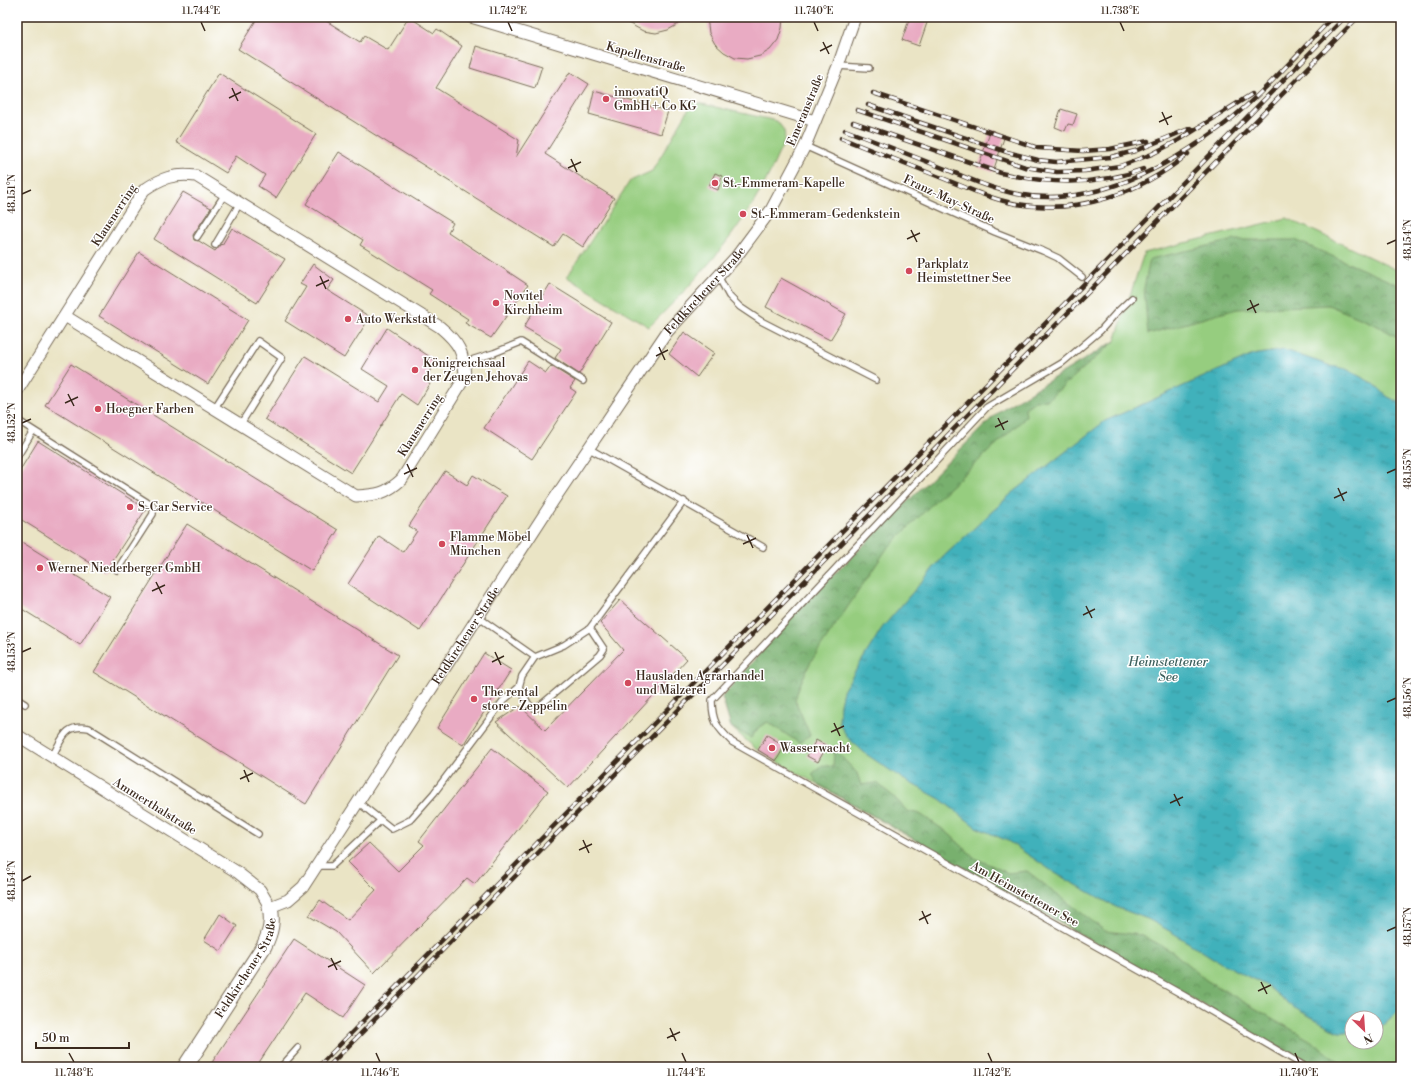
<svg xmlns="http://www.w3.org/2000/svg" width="1418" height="1084" font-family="'Libre Bodoni',serif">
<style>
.green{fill:#96cd7f;stroke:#687c4e}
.forest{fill:url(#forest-crowns);stroke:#5a6d46}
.water{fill:url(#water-ripples);stroke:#3e6e6c}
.building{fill:#e9abc3}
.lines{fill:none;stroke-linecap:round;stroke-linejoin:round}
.lane-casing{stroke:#786b58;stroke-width:8}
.street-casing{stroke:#786b58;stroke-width:13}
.secondary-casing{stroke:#786b58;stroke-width:17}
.lane{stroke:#fff;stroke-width:5.5}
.street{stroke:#fff;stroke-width:11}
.secondary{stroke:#fff;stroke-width:15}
.rail-casing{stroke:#3b2a1e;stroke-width:4.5}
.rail{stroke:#fff;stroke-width:3;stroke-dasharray:9;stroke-linecap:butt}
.ticks{fill:none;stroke:#3b2a1e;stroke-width:1.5}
.poi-dot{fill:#d1495b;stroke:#fff;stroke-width:1.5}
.labels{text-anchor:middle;stroke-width:3;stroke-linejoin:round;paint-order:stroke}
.street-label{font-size:12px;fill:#3b2a1e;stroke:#fff}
.poi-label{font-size:12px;fill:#3b2a1e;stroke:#fff;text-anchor:start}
.water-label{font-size:13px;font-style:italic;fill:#3d605d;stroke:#fff}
.neatline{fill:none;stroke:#3b2a1e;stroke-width:1.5}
.ticks-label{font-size:10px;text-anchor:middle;fill:#3b2a1e}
</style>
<defs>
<pattern id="forest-crowns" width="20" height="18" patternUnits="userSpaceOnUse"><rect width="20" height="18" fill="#78b06e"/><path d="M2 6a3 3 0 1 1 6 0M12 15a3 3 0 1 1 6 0" fill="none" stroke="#648f5a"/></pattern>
<pattern id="water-ripples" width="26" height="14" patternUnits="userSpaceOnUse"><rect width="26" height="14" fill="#41b1bb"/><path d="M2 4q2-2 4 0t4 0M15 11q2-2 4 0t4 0" fill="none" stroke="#389097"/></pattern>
</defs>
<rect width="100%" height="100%" fill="#fff"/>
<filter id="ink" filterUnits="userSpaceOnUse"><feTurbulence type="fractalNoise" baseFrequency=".025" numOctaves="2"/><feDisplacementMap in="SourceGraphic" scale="8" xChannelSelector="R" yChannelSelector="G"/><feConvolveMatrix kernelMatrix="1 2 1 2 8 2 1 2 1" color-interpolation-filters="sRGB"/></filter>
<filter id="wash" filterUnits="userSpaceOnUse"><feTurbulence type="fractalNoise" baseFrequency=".012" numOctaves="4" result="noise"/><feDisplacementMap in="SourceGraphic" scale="16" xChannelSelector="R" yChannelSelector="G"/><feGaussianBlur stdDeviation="0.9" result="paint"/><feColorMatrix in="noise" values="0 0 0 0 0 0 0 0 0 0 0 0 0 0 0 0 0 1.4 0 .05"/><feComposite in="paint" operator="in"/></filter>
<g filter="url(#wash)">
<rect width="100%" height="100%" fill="#eae4c5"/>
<!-- green -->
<path class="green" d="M 693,102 L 777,121 C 779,124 783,128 784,131 C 787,140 780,150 777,157 C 750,222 699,278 649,327 L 567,277 L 630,181 L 652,171 Z
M 1287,218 L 1401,272 L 1401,403 L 1388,397 L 1374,384 L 1346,369 L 1331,366 L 1284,350 L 1253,355 L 1105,421 L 1010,495 L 943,557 L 882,628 L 843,691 L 840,704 L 839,723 L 848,738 L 866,754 L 903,779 L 940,799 L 976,827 L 1008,841 L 1055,873 L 1116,907 L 1148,919 L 1173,933 L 1221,963 L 1267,986 L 1291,1006 L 1339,1032 L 1352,1032 L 1352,1042 L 1376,1042 L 1376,1029 L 1381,1028 L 1401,1009 L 1401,1067 L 1312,1067 L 757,750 L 731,727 L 722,697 L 999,411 L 1115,341 L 1144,253 Z"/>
<!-- forest -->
<path class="forest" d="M 1235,240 L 1295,240 L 1401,286 L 1401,339 L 1374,324 L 1328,305 L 1237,309 L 1148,334 L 1144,288 L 1150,259 Z
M 1115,341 L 1047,400 L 1035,401 L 1025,408 L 1026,417 L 938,498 L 886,550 L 810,663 L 799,687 L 795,700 L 810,735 L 799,743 L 768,722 L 759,727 L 751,738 L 731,727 L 722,697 L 793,615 L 999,411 Z
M 834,749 L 857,773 L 861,785 L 877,783 L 894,797 L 907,811 L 920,814 L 947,832 L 975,858 L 1008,873 L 1027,871 L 1105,931 L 1142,935 L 1173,952 L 1206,980 L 1310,1040 L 1340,1062 L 1350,1067 L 1312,1067 L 818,784 L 812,774 L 823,765 L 833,767 Z"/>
<!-- water -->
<path class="water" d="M 1284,350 L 1331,366 L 1346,369 L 1374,384 L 1388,397 L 1401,403 L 1401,1009 L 1381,1028 L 1376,1029 L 1376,1018 L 1352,1018 L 1352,1032 L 1339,1032 L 1291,1006 L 1267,986 L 1221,963 L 1173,933 L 1148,919 L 1116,907 L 1055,873 L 1008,841 L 976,827 L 940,799 L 903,779 L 866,754 L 848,738 L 839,723 L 840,704 L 843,691 L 882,628 L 943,557 L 1010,495 L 1105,421 L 1253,355 Z"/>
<g id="blocks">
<!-- building -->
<path class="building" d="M 258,17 L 320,17 L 360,42 L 364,36 L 388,50 L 409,17 L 434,33 L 437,29 L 462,46 L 436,88 L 519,140 L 516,157 L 570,72 L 589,84 L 545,154 L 614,198 L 583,247 L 563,234 L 554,247 L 238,49 Z
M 617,17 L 691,17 L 668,30 L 656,33 L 643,31 Z
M 707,17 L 783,17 L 782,28 L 778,40 L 770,50 L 760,56 L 747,59 L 735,58 L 724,52 L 715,44 L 709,33 Z
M 910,17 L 929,17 L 919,46 L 902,40 Z
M 476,46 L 542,66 L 535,88 L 470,68 Z
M 219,73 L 316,134 L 276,198 L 258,186 L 265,175 L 236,156 L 226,173 L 176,142 Z
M 594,91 L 668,111 L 661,134 L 589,114 Z
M 1061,109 L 1077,114 L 1073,125 L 1068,124 L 1065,131 L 1055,127 Z
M 991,130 L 1005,135 L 993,172 L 978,167 Z
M 339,152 L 453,223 L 448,232 L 528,285 L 491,338 L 465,323 L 468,319 L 429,294 L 432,290 L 360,245 L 363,240 L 306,204 Z
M 715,173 L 722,176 L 718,190 L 709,186 Z
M 183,192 L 211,208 L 193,235 L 194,240 L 199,241 L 215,251 L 221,244 L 222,245 L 232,228 L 285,259 L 257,303 L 154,239 Z
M 139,252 L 248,320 L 208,384 L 99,316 Z
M 313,264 L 334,280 L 327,290 L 370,317 L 344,358 L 285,321 L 306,287 L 300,284 Z
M 781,278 L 846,314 L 830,340 L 766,307 Z
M 550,284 L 611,322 L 579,374 L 555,358 L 561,349 L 524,327 Z
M 387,328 L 436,361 L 424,380 L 430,384 L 417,405 L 401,394 L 351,473 L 265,419 L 305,356 L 379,402 L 389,386 L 362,369 Z
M 684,332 L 714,353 L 697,377 L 669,354 Z
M 528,361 L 546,373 L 551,366 L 575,381 L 570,388 L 576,392 L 532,459 L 484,428 Z
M 71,364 L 338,530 L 312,571 L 45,405 Z
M 38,441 L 146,509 L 105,572 L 17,517 L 17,475 Z
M 445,471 L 467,485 L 473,475 L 507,496 L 420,631 L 348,584 L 379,536 L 403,552 L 417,531 L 409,526 Z
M 187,524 L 398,655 L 306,804 L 94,672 Z
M 17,539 L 110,597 L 80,645 L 17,606 Z
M 620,600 L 687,659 L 568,788 L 496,722 L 520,706 L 545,730 L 623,650 L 600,623 Z
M 484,653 L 511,670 L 463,745 L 437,728 Z
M 767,735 L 785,746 L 776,761 L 758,750 Z
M 816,740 L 827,746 L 818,762 L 807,756 Z
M 492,748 L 548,791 L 475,884 L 467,878 L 374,973 L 336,932 L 309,916 L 320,900 L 348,920 L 376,890 L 348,862 L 369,843 L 398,871 L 424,845 L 419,841 Z
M 220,914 L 237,926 L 221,951 L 204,940 Z
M 294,939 L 365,985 L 343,1018 L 305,993 L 256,1067 L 209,1067 Z"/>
</g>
</g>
<g filter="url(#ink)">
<use href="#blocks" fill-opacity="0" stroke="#786b58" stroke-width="1"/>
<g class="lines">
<defs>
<path id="lane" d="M 838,66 L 869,68
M 805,146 L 995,232 L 1043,251 L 1058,258 L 1082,277
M 197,237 L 225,194
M 215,245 L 240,203
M 718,276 L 729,296 L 740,307 L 761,321 L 876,380
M 1132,298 L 1116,313 L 1100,331 L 1062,363 L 987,407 L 712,700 C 712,722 717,727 732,742 L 1183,995 L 1306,1067
M 465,362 L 494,353 L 521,342 L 583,381
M 214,409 L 258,341 L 282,358 L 240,425
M 17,420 L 153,506 L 153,514 L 117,570
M 588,448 L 763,547
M 17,457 L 33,431
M 478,617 L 535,657 L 564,645 L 590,628 L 604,649 L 600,655 L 536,709 L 529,705 L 519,687 L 522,676 L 535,657
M 590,628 L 684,501
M 17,699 L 25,704
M 52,757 C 63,738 64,724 89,728 L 258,834
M 358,802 L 392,829 L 410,820 L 434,793 L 503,701 L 519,687
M 317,866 L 332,866 L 381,820
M 281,1067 L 298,1048"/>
<g id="street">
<path d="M 471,17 L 815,121"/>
<path d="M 17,391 L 144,190 C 161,178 175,173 196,176 L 440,327 C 459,343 464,352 465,377 L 402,479 C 386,494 377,495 356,496 L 65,316"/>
<path id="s1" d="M 17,735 L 237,872 L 260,890 L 270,907 L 288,900 L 303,887 L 553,501 L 667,332 L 736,257 L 771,210 L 805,146 L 838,66 L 855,17"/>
</g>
<g id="secondary">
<path id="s2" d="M 185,1067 L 264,946 C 271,932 273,921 270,907"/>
</g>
</defs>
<!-- lane casing -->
<use href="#lane" class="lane-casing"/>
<!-- street casing -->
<use href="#street" class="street-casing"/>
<!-- secondary casing -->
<use href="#secondary" class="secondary-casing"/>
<!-- lane -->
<use href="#lane" class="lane"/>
<!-- street -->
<use href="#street" class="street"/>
<!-- secondary -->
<use href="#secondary" class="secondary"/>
<defs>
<path id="rail" d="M 873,93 L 1038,148 L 1083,151 L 1110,149 L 1148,141
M 868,105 L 1007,152 L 1038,160 L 1056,162 L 1111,157 L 1135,151 L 1191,128
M 857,110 L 1025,167 L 1057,172 L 1085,171 L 1120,166 L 1152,154 L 1179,140 L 1252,94
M 853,122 L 1001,173 C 1048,184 1097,186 1143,169
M 845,130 C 877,142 910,155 943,168 C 967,178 991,189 1017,194 C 1091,209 1169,167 1226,123 C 1265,92 1298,53 1333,17
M 841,138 C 873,151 905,163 937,176 C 963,186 989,199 1017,204 C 1079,215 1140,193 1188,154
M 318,1067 L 1345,17
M 328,1067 L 1358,17"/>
</defs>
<!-- rail casing -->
<use href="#rail" class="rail-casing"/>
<!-- rail -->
<use href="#rail" class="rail"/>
</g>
</g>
<!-- ticks -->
<path class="ticks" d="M 201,22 L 205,31M 508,22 L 512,31M 814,22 L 818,31M 1120,22 L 1124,31M 823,42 L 829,54M 820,51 L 832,45M 232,88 L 238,101M 229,98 L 241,92M 1162,112 L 1168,125M 1159,122 L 1172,116M 571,159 L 577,172M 568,168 L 581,162M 22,194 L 31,190M 911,230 L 917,242M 907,239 L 920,233M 1387,244 L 1396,240M 320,276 L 326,289M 316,286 L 329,280M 1250,300 L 1256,313M 1247,310 L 1259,304M 659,347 L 665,360M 656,356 L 668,350M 68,394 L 74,406M 65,403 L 78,397M 998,418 L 1004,430M 22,423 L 31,419M 995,427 L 1008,421M 407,464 L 413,477M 1387,473 L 1396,469M 404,474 L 417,468M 1338,488 L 1344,501M 1334,498 L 1347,492M 747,535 L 753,548M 743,544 L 756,538M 156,582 L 162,594M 152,591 L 165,585M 1086,606 L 1092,618M 1083,615 L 1095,609M 22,652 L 31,648M 495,652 L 501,665M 492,662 L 504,656M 1387,702 L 1396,698M 834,723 L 840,736M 831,732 L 844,726M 244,770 L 249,782M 240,779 L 253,773M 1174,794 L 1180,806M 1170,803 L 1183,797M 583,840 L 589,853M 579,850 L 592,844M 22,881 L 31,876M 922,911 L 928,924M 919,920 L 931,914M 1387,931 L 1396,927M 331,958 L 337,970M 328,967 L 341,961M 1261,982 L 1267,994M 1258,991 L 1271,985M 670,1028 L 676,1041M 667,1038 L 680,1032M 69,1053 L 74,1062M 376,1053 L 380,1062M 682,1053 L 686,1062M 988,1053 L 992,1062M 1295,1053 L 1299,1062"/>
<!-- markers -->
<g class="poi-dot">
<circle cx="606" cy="99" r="4"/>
<circle cx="715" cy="183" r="4"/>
<circle cx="743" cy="214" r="4"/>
<circle cx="909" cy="271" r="4"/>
<circle cx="496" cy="303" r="4"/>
<circle cx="348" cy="319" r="4"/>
<circle cx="415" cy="370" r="4"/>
<circle cx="98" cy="409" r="4"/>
<circle cx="130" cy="507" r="4"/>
<circle cx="442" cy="544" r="4"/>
<circle cx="40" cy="568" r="4"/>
<circle cx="628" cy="683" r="4"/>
<circle cx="474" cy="699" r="4"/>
<circle cx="772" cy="748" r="4"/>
</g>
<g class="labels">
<!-- street labels -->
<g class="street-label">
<text transform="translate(646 57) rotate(16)" y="4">Kapellenstraße</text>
<text transform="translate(805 110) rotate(-67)" y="4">Emeranstraße</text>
<text transform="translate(949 199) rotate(25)" y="4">Franz-May-Straße</text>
<text transform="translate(114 215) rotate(-57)" y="4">Klausnerring</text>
<text dy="4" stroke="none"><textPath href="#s1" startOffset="1067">Feldkirchener Straße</textPath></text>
<text transform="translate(420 425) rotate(-58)" y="4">Klausnerring</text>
<text dy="4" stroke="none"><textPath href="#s1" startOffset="647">Feldkirchener Straße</textPath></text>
<text transform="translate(155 806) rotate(32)" y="4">Ammerthalstraße</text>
<text transform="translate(1025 894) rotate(29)" y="4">Am Heimstettener See</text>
<text dy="4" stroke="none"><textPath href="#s2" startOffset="117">Feldkirchener Straße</textPath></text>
</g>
<!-- poi labels -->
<g class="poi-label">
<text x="614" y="96">innovatiQ<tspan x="614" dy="14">GmbH + Co KG</tspan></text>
<text x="723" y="187">St.-Emmeram-Kapelle</text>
<text x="751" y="218">St.-Emmeram-Gedenkstein</text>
<text x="917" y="268">Parkplatz<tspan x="917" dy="14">Heimstettner See</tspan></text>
<text x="504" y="300">Novitel<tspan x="504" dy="14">Kirchheim</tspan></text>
<text x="356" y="323">Auto Werkstatt</text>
<text x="423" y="367">Königreichsaal<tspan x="423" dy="14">der Zeugen Jehovas</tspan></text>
<text x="106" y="413">Hoegner Farben</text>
<text x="138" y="511">S-Car Service</text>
<text x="450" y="541">Flamme Möbel<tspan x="450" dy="14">München</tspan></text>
<text x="48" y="572">Werner Niederberger GmbH</text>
<text x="636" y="680">Hausladen Agrarhandel<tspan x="636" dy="14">und Mälzerei</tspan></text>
<text x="482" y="696">The rental<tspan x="482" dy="14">store - Zeppelin</tspan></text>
<text x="780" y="752">Wasserwacht</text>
</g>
<!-- water labels -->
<g class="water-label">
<text x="1168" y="666">Heimstettener<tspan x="1168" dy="15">See</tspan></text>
</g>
</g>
<!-- margin -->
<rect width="1418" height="1084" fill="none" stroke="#fff" stroke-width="44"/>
<!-- north arrow -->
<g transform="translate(1364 1030) rotate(155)"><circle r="19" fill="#ffffff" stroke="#b1aaa5"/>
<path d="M0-3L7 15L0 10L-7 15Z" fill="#d1495b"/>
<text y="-6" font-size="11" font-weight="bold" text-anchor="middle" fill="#3b2a1e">N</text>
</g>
<!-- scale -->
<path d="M36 1042v6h93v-6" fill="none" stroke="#3b2a1e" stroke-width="2"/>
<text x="42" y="1042" font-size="12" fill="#3b2a1e" stroke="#ffffff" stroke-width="3" paint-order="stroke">50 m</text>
<rect x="22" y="22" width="1374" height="1040" class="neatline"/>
<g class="ticks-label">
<text x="201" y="14">11.744°E</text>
<text x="508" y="14">11.742°E</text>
<text x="814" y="14">11.740°E</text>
<text x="1120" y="14">11.738°E</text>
<text transform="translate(11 194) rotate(-90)" y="4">48.151°N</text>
<text transform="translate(1407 240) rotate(-90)" y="4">48.154°N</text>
<text transform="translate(11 423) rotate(-90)" y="4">48.152°N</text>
<text transform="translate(1407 469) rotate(-90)" y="4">48.155°N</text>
<text transform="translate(11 652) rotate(-90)" y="4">48.153°N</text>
<text transform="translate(1407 698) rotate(-90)" y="4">48.156°N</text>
<text transform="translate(11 881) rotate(-90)" y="4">48.154°N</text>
<text transform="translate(1407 927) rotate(-90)" y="4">48.157°N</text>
<text x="74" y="1076">11.748°E</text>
<text x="380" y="1076">11.746°E</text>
<text x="686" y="1076">11.744°E</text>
<text x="992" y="1076">11.742°E</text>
<text x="1299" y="1076">11.740°E</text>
</g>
</svg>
